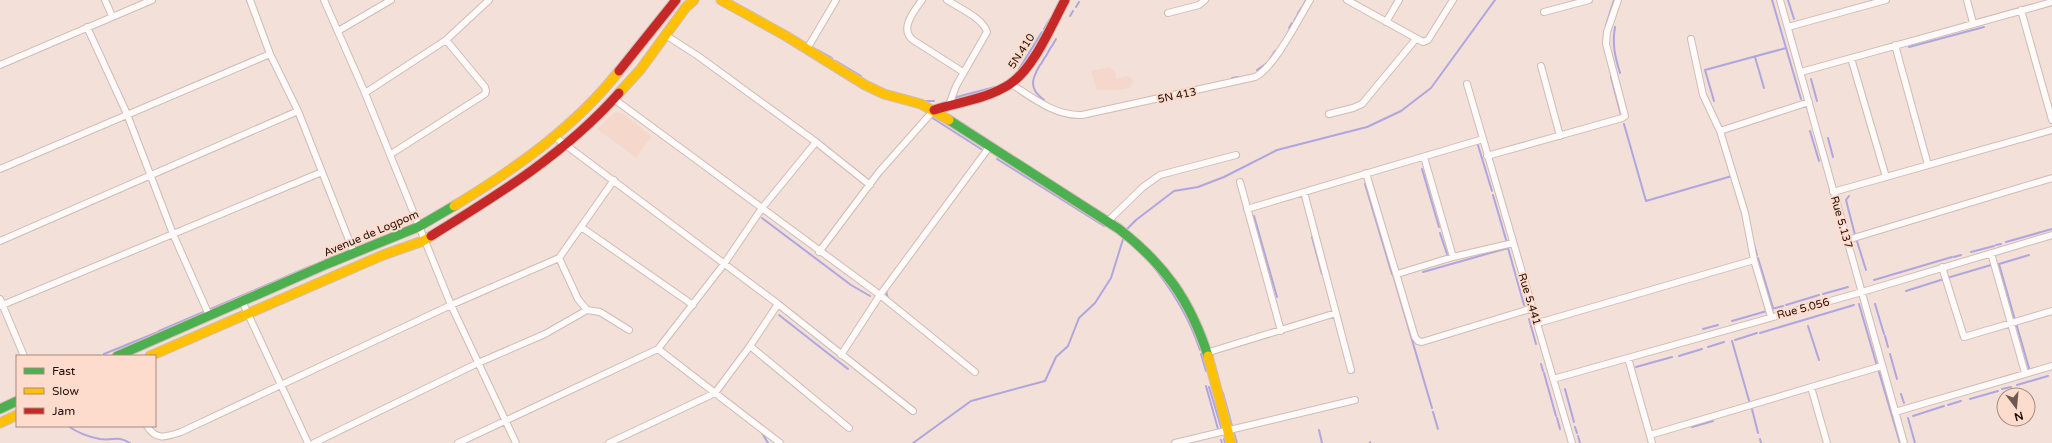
<svg xmlns="http://www.w3.org/2000/svg" width="2052" height="443" font-family="'Varela Round',sans-serif">
<style>
.built{fill:#f5d8cb}
.lines{fill:none;stroke-linecap:round;stroke-linejoin:round}
.stream{stroke:#afa6df;stroke-width:2}
.street-casing{stroke:#cfbcb4;stroke-width:8}
.fast-casing{stroke:#cfbcb4;stroke-width:11}
.slow-casing{stroke:#cfbcb4;stroke-width:11}
.jam-casing{stroke:#cfbcb4;stroke-width:11}
.street{stroke:#fdfaf9;stroke-width:6}
.fast{stroke:#4caf50;stroke-width:9}
.slow{stroke:#ffc107;stroke-width:9}
.jam{stroke:#c62828;stroke-width:9}
.labels{text-anchor:middle;stroke-width:4;stroke-linejoin:round;paint-order:stroke}
.street-label{font-size:11px;fill:#231008;stroke:#fedccd}
</style>
<rect width="100%" height="100%" fill="#f3e0d8"/>
<!-- built -->
<path class="built" d="M 1109,67 L 1115,72 L 1116,79 L 1127,76 L 1134,81 L 1130,88 L 1118,90 L 1097,90 L 1091,71 Z
M 615,112 L 622,113 L 652,136 L 636,158 L 597,129 Z"/>
<g class="lines">
<!-- stream -->
<path class="stream" d="M 1772,0 L 1801,99
M 1788,0 L 1794,19
M 1303,6 L 1306,0
M 1076,7 L 1079,2
M 1298,13 L 1302,7
M 1070,16 L 1073,11
M 1294,21 L 1298,14
M 1606,25 L 1614,0
M 1615,27 C 1612,44 1615,57 1620,73
M 1289,28 L 1292,23
M 1044,29 L 1050,19
M 1052,46 L 1056,39
M 1909,47 L 1984,27
M 818,50 L 832,58
M 1046,56 L 1051,47
M 1755,57 L 1764,88
M 1270,59 L 1275,51
M 836,61 L 861,76
M 1041,64 L 1045,57
M 1040,65 C 1031,80 1029,89 1044,100
M 1019,69 L 1042,32
M 1257,70 L 1267,63
M 1611,77 L 1621,115
M 1232,78 L 1238,77
M 1811,79 L 1817,101
M 953,98 L 995,87
M 924,101 L 934,101
M 1714,101 L 1705,70 L 1786,48
M 931,117 L 981,149
M 1624,124 L 1646,201 L 1732,176
M 1810,131 L 1819,161
M 1828,138 L 1833,157
M 1477,142 L 1492,191
M 997,159 L 1104,226
M 1422,169 L 1439,227
M 1365,184 L 1392,274
M 1493,195 L 1507,243
M 1849,196 L 1846,200 L 1855,235
M 1254,216 L 1277,297
M 762,218 L 851,285 L 870,296
M 1126,230 L 1136,220 L 1174,191 L 1198,187 L 1224,177 L 1277,150 L 1367,127 L 1401,111 L 1431,88 L 1495,0
M 1440,233 L 1447,254
M 1312,237 L 1322,274
M 1856,238 L 1866,270
M 1753,241 L 1757,255
M 2006,242 L 2052,229
M 1996,245 L 2001,244
M 1971,252 L 1994,246
M 1954,257 L 1961,255
M 1758,258 L 1773,308
M 325,260 L 335,256
M 1149,261 C 1172,289 1189,316 1200,350
M 1423,272 L 1508,248 L 1524,305
M 1393,275 L 1432,408
M 1947,278 L 1991,265
M 1874,280 L 1952,257
M 886,291 L 888,299
M 1906,291 L 1944,279
M 1823,294 L 1848,287
M 1859,304 L 1877,366
M 1875,304 L 1884,334
M 1786,305 L 1819,295
M 1772,309 L 1783,306
M 779,315 L 848,369
M 1529,319 L 1536,344
M 2015,320 L 1999,264 L 2029,255
M 1732,321 L 1767,311
M 2016,323 L 2029,368
M 1808,326 L 1819,360
M 1703,329 L 1718,325
M 159,331 L 311,266
M 1760,333 L 1854,305
M 1885,336 L 1888,347
M 1735,340 L 1757,333
M 1732,341 L 1750,404
M 1708,347 L 1724,342
M 104,354 L 158,332
M 1201,354 L 1206,371
M 1890,354 L 1897,379
M 1679,356 L 1702,349
M 1541,364 L 1543,371
M 1636,367 L 1672,357
M 1879,372 L 1900,443
M 1544,373 L 1556,416
M 2017,385 L 2048,376
M 1206,386 L 1218,429
M 1209,387 L 1221,427
M 1565,389 L 1574,422
M 2002,389 L 2011,387
M 1223,393 L 1232,426
M 1901,394 L 1904,403
M 1970,399 L 1998,391
M 1948,405 L 1961,401
M 1752,409 L 1758,433
M 1433,412 L 1438,429
M 1913,416 L 1944,406
M 1557,418 L 1560,429
M 1908,418 L 1915,443
M 68,426 C 78,433 89,437 100,439 C 114,441 117,435 130,443
M 1575,427 L 1577,433
M 1692,427 L 1713,421
M 1319,430 L 1322,443
M 762,433 L 768,443
M 1234,433 L 1237,443
M 1578,436 L 1580,443
M 1224,439 L 1225,443
M 1760,439 L 1761,443
M 1221,440 L 1222,443
M 1370,442 L 1370,443
M 913,443 L 971,401 L 1045,381 L 1056,357 L 1068,346 L 1079,318 L 1095,303 L 1111,278 L 1124,236"/>
<defs>
<path id="street" d="M 105,0 L 112,16
M 250,0 L 270,54 L 298,111 L 354,253
M 324,0 L 365,93 L 451,305 L 516,443
M 922,0 C 914,11 899,29 913,40 L 963,72
M 947,0 C 959,8 983,18 987,32 L 956,86 L 949,105
M 1347,0 L 1423,42 L 1428,40 L 1453,0
M 1780,0 L 1904,443
M 1967,0 L 1973,23
M 2021,10 L 2052,120
M 1544,12 L 1589,0
M 1168,13 L 1199,5 L 1205,0
M 1386,22 L 1399,0
M 87,27 L 127,114 L 173,234 L 209,315
M 1788,27 L 1886,0
M 338,31 L 391,0
M 1691,39 L 1703,95 L 1720,131
M 1895,45 L 1928,165
M 807,49 L 836,0
M 1851,58 L 1886,177
M 0,65 L 152,0
M 1541,66 L 1560,136
M 1801,72 L 2052,2
M 1011,84 C 1033,98 1055,116 1082,115 L 1255,77 C 1274,68 1298,20 1310,0
M 1467,84 L 1572,443
M 365,93 L 446,40 L 489,0
M 614,99 L 880,295 L 975,372
M 1329,114 L 1353,108 L 1362,104 L 1415,40
M 555,137 L 778,304 L 913,411
M 816,142 L 870,185
M 391,154 L 485,94 L 486,91 L 485,87 L 446,40
M 1487,156 L 1622,118 L 1625,116 L 1606,44 L 1607,32 L 1618,0
M 1424,157 L 1453,257
M 0,169 L 270,54
M 1366,173 L 1415,337 L 1418,341 L 1422,342 L 1533,308
M 1240,182 L 1281,331
M 1304,192 L 1351,370
M 1833,192 L 2052,130
M 1247,209 L 1483,139
M 1107,222 L 1143,187 L 1160,175 L 1236,155
M 581,227 L 693,305
M 1847,240 L 2052,178
M 0,241 L 298,111
M 819,252 L 879,172 L 934,110
M 1991,253 L 2025,373
M 559,258 L 578,299 L 587,310 L 600,312 L 629,330
M 1942,267 L 1964,337 L 2052,311
M 1397,274 L 1453,257 L 1513,243
M 0,299 L 24,356
M 242,301 L 308,443
M 0,306 L 322,172
M 1771,317 L 1754,260 L 1745,213 L 1720,131 L 1809,102
M 1538,323 L 1754,260
M 750,346 L 849,428
M 658,349 L 780,443
M 1206,353 L 1336,313
M 841,355 L 880,295 L 990,146
M 1628,358 L 1652,443
M 1553,379 L 1862,292 L 2052,235
M 1811,387 L 1827,443
M 1895,412 L 2052,366
M 147,426 C 156,441 166,437 181,432 L 451,305 L 559,258 L 614,180
M 1650,435 L 1882,366
M 314,443 L 478,363 L 545,334 L 587,310
M 458,443 L 658,349 L 724,264 L 762,208 L 816,142 L 698,56 L 667,36
M 609,443 L 715,393 L 750,346 L 778,304
M 1175,443 L 1355,400"/>
<path id="fast" d="M 949,120 L 1119,229 C 1165,265 1190,300 1208,356
M 117,356 L 327,264 L 418,227 L 454,206
M 0,409 L 17,401"/>
<path id="slow" d="M 721,0 L 786,36 L 865,85 L 884,94 L 921,104 L 949,120
M 619,93 L 640,70 L 686,7 L 694,0
M 454,206 C 515,169 575,127 619,71
M 150,356 L 383,255 L 423,241 L 431,236
M 1208,356 L 1231,443
M 0,423 L 17,415"/>
<path id="jam" d="M 619,71 L 676,0
M 934,110 C 959,102 987,99 1010,84 C 1034,68 1051,26 1065,0
M 431,236 C 499,194 565,154 619,93"/>
</defs>
<!-- street casing -->
<use href="#street" class="street-casing"/>
<!-- fast casing -->
<use href="#fast" class="fast-casing"/>
<!-- slow casing -->
<use href="#slow" class="slow-casing"/>
<!-- jam casing -->
<use href="#jam" class="jam-casing"/>
<!-- street -->
<use href="#street" class="street"/>
<!-- fast -->
<use href="#fast" class="fast"/>
<!-- slow -->
<use href="#slow" class="slow"/>
<!-- jam -->
<use href="#jam" class="jam"/>
</g>
<g class="labels">
<!-- street labels -->
<g class="street-label">
<text transform="translate(1021 51) rotate(-57)" y="4">5N.410</text>
<text transform="translate(1177 95) rotate(-12)" y="4">5N 413</text>
<text transform="translate(1842 222) rotate(74)" y="4">Rue 5.137</text>
<text transform="translate(371 233) rotate(-23)" y="4">Avenue de Logpom</text>
<text transform="translate(1530 299) rotate(73)" y="4">Rue 5.441</text>
<text transform="translate(1803 308) rotate(-15)" y="4">Rue 5.056</text>
</g>
</g>
<!-- legend -->
<rect x="16" y="355" width="140" height="72" fill="#fedccd" stroke="#a68a7e"/>
<rect x="24" y="368" width="20" height="6" fill="#4caf50" stroke="#a68a7e"/>
<text x="52" y="375" font-size="12" fill="#231008">Fast</text>
<rect x="24" y="388" width="20" height="6" fill="#ffc107" stroke="#a68a7e"/>
<text x="52" y="395" font-size="12" fill="#231008">Slow</text>
<rect x="24" y="408" width="20" height="6" fill="#c62828" stroke="#a68a7e"/>
<text x="52" y="415" font-size="12" fill="#231008">Jam</text>
<!-- north arrow -->
<g transform="translate(2016 407) rotate(164)"><circle r="19" fill="#fedccd" stroke="#a68a7e"/>
<path d="M0-3L7 15L0 10L-7 15Z" fill="#6c5951"/>
<text y="-6" font-size="11" font-weight="bold" text-anchor="middle" fill="#231008">N</text>
</g>
</svg>
